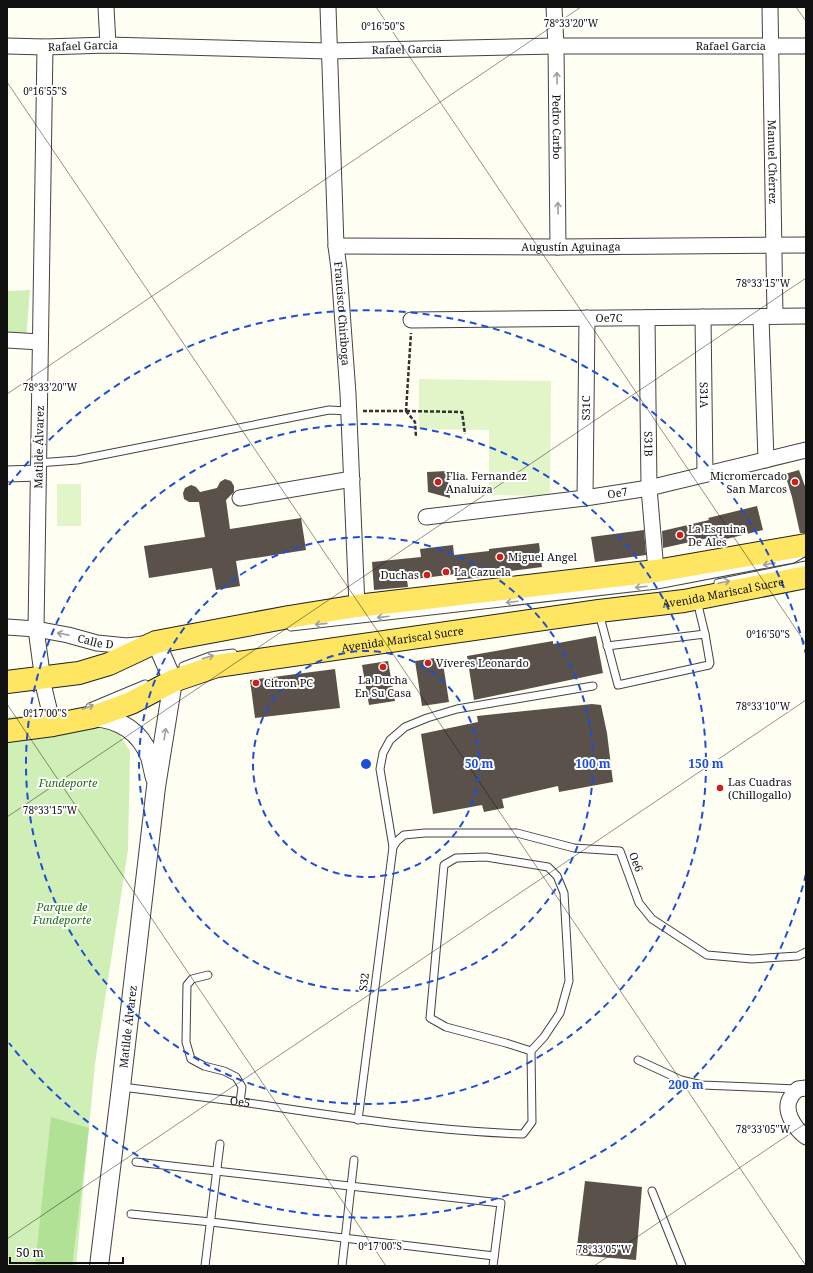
<svg xmlns="http://www.w3.org/2000/svg" width="813" height="1273" font-family="'Noto Serif',serif">
<style>
.green{fill:#cfefb6}
.forest{fill:#b0e194}
.pitch{fill:#e2f5c9}
.building{fill:#5a524a}
.lines{fill:none;stroke-linecap:round;stroke-linejoin:round}
.service-casing{stroke:#434343;stroke-width:9}
.minor-casing{stroke:#434343;stroke-width:17}
.tertiary-casing{stroke:#434343;stroke-width:20}
.primary-casing{stroke:#212121;stroke-width:24}
.path{stroke:#323232;stroke-width:2.5;stroke-dasharray:4 2;stroke-linecap:butt}
.service{stroke:#fff;stroke-width:7}
.minor{stroke:#fff;stroke-width:15}
.tertiary{stroke:#fff;stroke-width:18}
.primary{stroke:#ffe662;stroke-width:22}
.oneway{stroke:#9f9f9f}
.ticks{fill:none;stroke:#101010;stroke-width:1;stroke-opacity:0.45}
.ring{fill:none;stroke:#1d4ed8;stroke-width:2;stroke-dasharray:7 5}
.poi-dot{fill:#d01e17;stroke:#fff;stroke-width:1.5}
.labels{text-anchor:middle;stroke-width:4;stroke-linejoin:round;paint-order:stroke}
.street-label{font-size:11px;fill:#101010;stroke:#fff}
.poi-label{font-size:11px;fill:#101010;stroke:#fff;text-anchor:start}
.park-label{font-size:11px;font-style:italic;fill:#227017;stroke:#fff}
.ticks-label{font-size:10px;text-anchor:middle;fill:#101010;stroke:#fff;stroke-width:4;stroke-linejoin:round;paint-order:stroke}
.centre{fill:#1d4ed8;stroke:#fff;stroke-width:2}
.ring-label{font-size:12px;text-anchor:middle;font-weight:bold;fill:#1d4ed8;stroke:#fff;stroke-width:4;stroke-linejoin:round;paint-order:stroke}
</style>
<rect width="100%" height="100%" fill="#fffef2"/>
<!-- green -->
<path class="green" d="M 30,290 L 26,339 L 7,338 L 7,291 Z
M 19,716 L 83,718 L 114,726 L 130,751 L 128,850 L 95,1064 L 76,1266 L 7,1266 L 7,717 Z"/>
<!-- forest -->
<path class="forest" d="M 51,1117 L 89,1128 L 72,1266 L 35,1266 Z"/>
<!-- pitch -->
<path class="pitch" d="M 419,379 L 551,381 L 550,496 L 489,495 L 489,430 L 419,429 Z
M 57,484 L 81,484 L 81,526 L 57,526 Z"/>
<!-- building -->
<path class="building" d="M 799,470 L 806,489 L 806,533 L 800,533 L 792,497 L 785,474 Z
M 447,471 L 450,498 L 428,492 L 427,472 Z
M 225,479 L 231,481 L 234,486 L 234,492 L 226,500 L 230,529 L 301,518 L 306,550 L 236,561 L 240,586 L 216,590 L 212,568 L 149,578 L 144,546 L 205,537 L 199,502 L 189,502 L 184,499 L 183,493 L 185,488 L 191,485 L 196,487 L 200,492 L 217,488 L 220,482 Z
M 757,506 L 763,530 L 714,542 L 713,537 L 663,548 L 662,531 L 709,520 L 708,518 Z
M 644,530 L 646,555 L 595,562 L 591,537 Z
M 539,543 L 542,567 L 511,571 L 512,574 L 457,580 L 456,574 L 407,580 L 408,587 L 374,590 L 372,562 L 421,557 L 420,549 L 453,545 L 454,555 L 489,551 L 489,549 Z
M 596,636 L 603,673 L 474,700 L 467,656 L 553,641 L 553,644 Z
M 442,657 L 449,702 L 422,706 L 415,661 Z
M 388,661 L 395,701 L 369,705 L 362,665 Z
M 335,669 L 340,708 L 255,718 L 250,680 Z
M 592,704 L 601,705 L 607,733 L 613,782 L 559,792 L 558,786 L 502,799 L 504,808 L 484,812 L 482,805 L 433,814 L 421,734 L 478,722 L 477,716 Z
M 585,1181 L 642,1187 L 636,1260 L 576,1255 Z"/>
<g class="lines">
<defs>
<g id="service">
<path d="M 38,463 L 77,460 L 329,410 L 348,411"/>
<path d="M 718,583 L 806,565"/>
<path d="M 697,601 L 705,634"/>
<path d="M 599,613 L 618,685 L 709,665 L 710,663 L 705,634 L 607,646"/>
<path d="M 291,627 L 657,585 L 793,559 L 802,554"/>
<path d="M 183,666 L 210,656 L 233,653"/>
<path d="M 90,707 L 145,684"/>
<path d="M 393,847 L 397,841 L 404,835 L 425,833 L 517,833 L 574,848 L 620,851 L 639,903 L 652,919 L 707,955 L 752,959 L 798,956 L 806,952"/>
<path d="M 208,975 L 192,979 L 187,985 L 186,1042 L 191,1059 L 204,1066 L 224,1071 L 236,1077 L 242,1087 L 240,1102"/>
<path d="M 638,1060 L 681,1080 L 702,1085 L 797,1089"/>
<path id="s1" d="M 122,1087 C 162,1092 202,1097 242,1102 C 335,1116 429,1131 523,1134 L 532,1122 L 531,1051 L 544,1037 L 560,1013 L 569,981 L 564,893 L 557,876 L 548,867 L 486,857 L 456,858 L 444,865 L 430,1018 L 446,1027 L 506,1043 L 531,1051"/>
<path d="M 358,1120 L 393,847 L 380,769 L 383,753 L 390,740 L 405,727 L 427,718 L 457,709 L 593,686"/>
<path d="M 136,1162 L 501,1203 L 493,1266"/>
<path d="M 652,1191 L 682,1266"/>
<path d="M 131,1214 L 211,1222 L 494,1256"/>
<path d="M 205,1266 L 220,1144"/>
<path d="M 342,1266 L 354,1160"/>
</g>
<g id="minor">
<path d="M 106,7 L 108,45"/>
<path id="s2" d="M 328,7 L 336,246 L 339,269 L 348,394 L 357,606"/>
<path id="s3" d="M 554,7 L 556,46 L 558,247"/>
<path id="s4" d="M 770,7 L 775,316"/>
<path id="s5" d="M 7,46 L 45,47 L 108,45 L 329,51 L 556,46 L 806,46"/>
<path d="M 45,47 L 36,629 L 44,688 L 53,725"/>
<path id="s6" d="M 336,246 L 558,247 L 806,245"/>
<path id="s7" d="M 703,317 L 705,474"/>
<path d="M 761,317 L 766,460"/>
<path id="s8" d="M 647,318 L 649,488 L 656,571"/>
<path id="s9" d="M 411,320 L 806,316"/>
<path d="M 7,340 L 40,342"/>
<path d="M 7,474 L 38,473"/>
<path d="M 240,498 L 352,479"/>
<path id="s10" d="M 585,498 L 587,318"/>
<path id="s11" d="M 426,517 L 585,498 L 649,488 L 806,450"/>
<path id="s12" d="M 7,627 L 36,629 L 68,635 L 97,643 L 127,646 L 143,644"/>
<path d="M 806,1088 L 798,1089 C 795,1092 792,1094 791,1097 C 782,1110 795,1129 806,1137"/>
</g>
<g id="tertiary">
<path d="M 93,717 C 120,719 140,731 150,757 C 152,764 153,771 155,778"/>
<path id="s13" d="M 99,1266 L 121,1087 L 156,787 L 173,681 L 156,642"/>
</g>
<g id="primary">
<path d="M 7,682 L 79,673 L 109,664 L 156,642 L 289,617 L 357,606 L 656,571 L 806,545"/>
<path id="s14" d="M 7,731 L 53,725 L 93,717 L 131,703 L 173,681 L 217,666 L 599,611 L 684,601 L 806,577"/>
</g>
</defs>
<!-- service casing -->
<use href="#service" class="service-casing"/>
<!-- minor casing -->
<use href="#minor" class="minor-casing"/>
<!-- tertiary casing -->
<use href="#tertiary" class="tertiary-casing"/>
<!-- primary casing -->
<use href="#primary" class="primary-casing"/>
<!-- path -->
<path class="path" d="M 363,411 L 406,411 L 411,333
M 406,411 L 462,412 L 465,434
M 406,411 L 415,422 L 416,437"/>
<!-- service -->
<use href="#service" class="service"/>
<!-- minor -->
<use href="#minor" class="minor"/>
<!-- tertiary -->
<use href="#tertiary" class="tertiary"/>
<!-- primary -->
<use href="#primary" class="primary"/>
</g>
<!-- one-way arrows -->
<defs><path id="oneway-shaft" d="M-6 0H5M1.5-3L5.5 0L1.5 3" fill="none" stroke-width="1.6" stroke-linecap="round" stroke-linejoin="round"/></defs>
<g class="oneway">
<use href="#oneway-shaft" transform="translate(557 78) rotate(-91)"/>
<use href="#oneway-shaft" transform="translate(558 208) rotate(-91)"/>
<use href="#oneway-shaft" transform="translate(769 564) rotate(169)"/>
<use href="#oneway-shaft" transform="translate(724 582) rotate(-12)"/>
<use href="#oneway-shaft" transform="translate(641 587) rotate(173)"/>
<use href="#oneway-shaft" transform="translate(512 602) rotate(173)"/>
<use href="#oneway-shaft" transform="translate(383 617) rotate(173)"/>
<use href="#oneway-shaft" transform="translate(321 624) rotate(174)"/>
<use href="#oneway-shaft" transform="translate(63 634) rotate(-169)"/>
<use href="#oneway-shaft" transform="translate(208 657) rotate(-17)"/>
<use href="#oneway-shaft" transform="translate(88 707) rotate(-21)"/>
<use href="#oneway-shaft" transform="translate(165 734) rotate(-81)"/>
</g>
<!-- ticks -->
<path class="ticks" d="M 376,7 L 806,644M 796,7 L 806,21M 7,82 L 806,1266M 7,394 L 581,7M 7,704 L 386,1266M 7,817 L 806,278M 7,1239 L 806,700M 594,1266 L 806,1123"/>
<!-- distance rings -->
<g class="ring">
<circle cx="366" cy="764" r="113"/>
<circle cx="366" cy="764" r="227"/>
<circle cx="366" cy="764" r="340"/>
<path d="M806 874A453 453 0 0 1 9 1043M9 485A453 453 0 0 1 806 654"/>
</g>
<!-- markers -->
<g class="poi-dot">
<circle cx="438" cy="482" r="4"/>
<circle cx="795" cy="482" r="4"/>
<circle cx="680" cy="535" r="4"/>
<circle cx="500" cy="557" r="4"/>
<circle cx="446" cy="572" r="4"/>
<circle cx="427" cy="575" r="4"/>
<circle cx="428" cy="663" r="4"/>
<circle cx="383" cy="667" r="4"/>
<circle cx="256" cy="683" r="4"/>
<circle cx="720" cy="788" r="4"/>
</g>
<g class="labels">
<!-- street labels -->
<g class="street-label">
<text dy="4" stroke="none"><textPath href="#s5" startOffset="76">Rafael Garcia</textPath></text>
<text dy="4" stroke="none"><textPath href="#s5" startOffset="724">Rafael Garcia</textPath></text>
<text dy="4" stroke="none"><textPath href="#s5" startOffset="400">Rafael Garcia</textPath></text>
<text dy="4" stroke="none"><textPath href="#s3" startOffset="120">Pedro Carbo</textPath></text>
<text dy="4" stroke="none"><textPath href="#s4" startOffset="155">Manuel Chérrez</textPath></text>
<text dy="4" stroke="none"><textPath href="#s6" startOffset="235">Augustín Aguinaga</textPath></text>
<text dy="4" stroke="none"><textPath href="#s2" startOffset="307">Francisco Chiriboga</textPath></text>
<text dy="4" stroke="none"><textPath href="#s9" startOffset="198">Oe7C</textPath></text>
<text dy="4" stroke="none"><textPath href="#s7" startOffset="78">S31A</textPath></text>
<text dy="4" stroke="none"><textPath href="#s10" startOffset="90">S31C</textPath></text>
<text dy="4" stroke="none"><textPath href="#s8" startOffset="126">S31B</textPath></text>
<text transform="translate(39 447) rotate(-89)" y="4">Matilde Álvarez</text>
<text dy="4" stroke="none"><textPath href="#s11" startOffset="193">Oe7</textPath></text>
<text dy="4" stroke="none"><textPath href="#s14" startOffset="733">Avenida Mariscal Sucre</textPath></text>
<text dy="4" stroke="none"><textPath href="#s14" startOffset="409">Avenida Mariscal Sucre</textPath></text>
<text dy="4" stroke="none"><textPath href="#s12" startOffset="90">Calle D</textPath></text>
<text transform="translate(636 862) rotate(69)" y="4">Oe6</text>
<text transform="translate(364 982) rotate(-83)" y="4">S32</text>
<text dy="4" stroke="none"><textPath href="#s13" startOffset="241">Matilde Álvarez</textPath></text>
<text dy="4" stroke="none"><textPath href="#s1" startOffset="119">Oe5</textPath></text>
</g>
<!-- poi labels -->
<g class="poi-label">
<text x="446" y="480">Flia. Fernandez<tspan x="446" dy="13">Analuiza</tspan></text>
<text x="787" y="480" text-anchor="end">Micromercado<tspan x="787" dy="13">San Marcos</tspan></text>
<text x="688" y="533">La Esquina<tspan x="688" dy="13">De Ales</tspan></text>
<text x="508" y="561">Miguel Angel</text>
<text x="454" y="576">La Cazuela</text>
<text x="419" y="579" text-anchor="end">Duchas</text>
<text x="436" y="667">Víveres Leonardo</text>
<text x="383" y="684" text-anchor="middle">La Ducha<tspan x="383" dy="13">En Su Casa</tspan></text>
<text x="264" y="687">Citron PC</text>
<text x="728" y="786">Las Cuadras<tspan x="728" dy="13">(Chillogallo)</tspan></text>
</g>
<!-- park labels -->
<g class="park-label">
<text x="68" y="787">Fundeporte</text>
<text x="62" y="911">Parque de<tspan x="62" dy="13">Fundeporte</tspan></text>
</g>
</g>
<g class="ticks-label">
<text x="571" y="27">78°33'20"W</text>
<text x="383" y="30">0°16'50"S</text>
<text x="45" y="95">0°16'55"S</text>
<text x="763" y="287">78°33'15"W</text>
<text x="50" y="391">78°33'20"W</text>
<text x="768" y="638">0°16'50"S</text>
<text x="763" y="710">78°33'10"W</text>
<text x="45" y="717">0°17'00"S</text>
<text x="50" y="814">78°33'15"W</text>
<text x="763" y="1133">78°33'05"W</text>
<text x="380" y="1250">0°17'00"S</text>
<text x="604" y="1253">78°33'05"W</text>
</g>
<circle cx="366" cy="764" r="6" class="centre"/>
<g class="ring-label">
<text x="479" y="768">50 m</text>
<text x="593" y="768">100 m</text>
<text x="706" y="768">150 m</text>
<text x="686" y="1089">200 m</text>
</g>
<!-- border -->
<rect width="813" height="1273" fill="none" stroke="#101010" stroke-width="16"/>
<!-- scale -->
<path d="M10 1257v6h113v-6" fill="none" stroke="#101010" stroke-width="2"/>
<text x="16" y="1257" font-size="12" fill="#101010" stroke="#ffffff" stroke-width="3" paint-order="stroke">50 m</text>
</svg>
